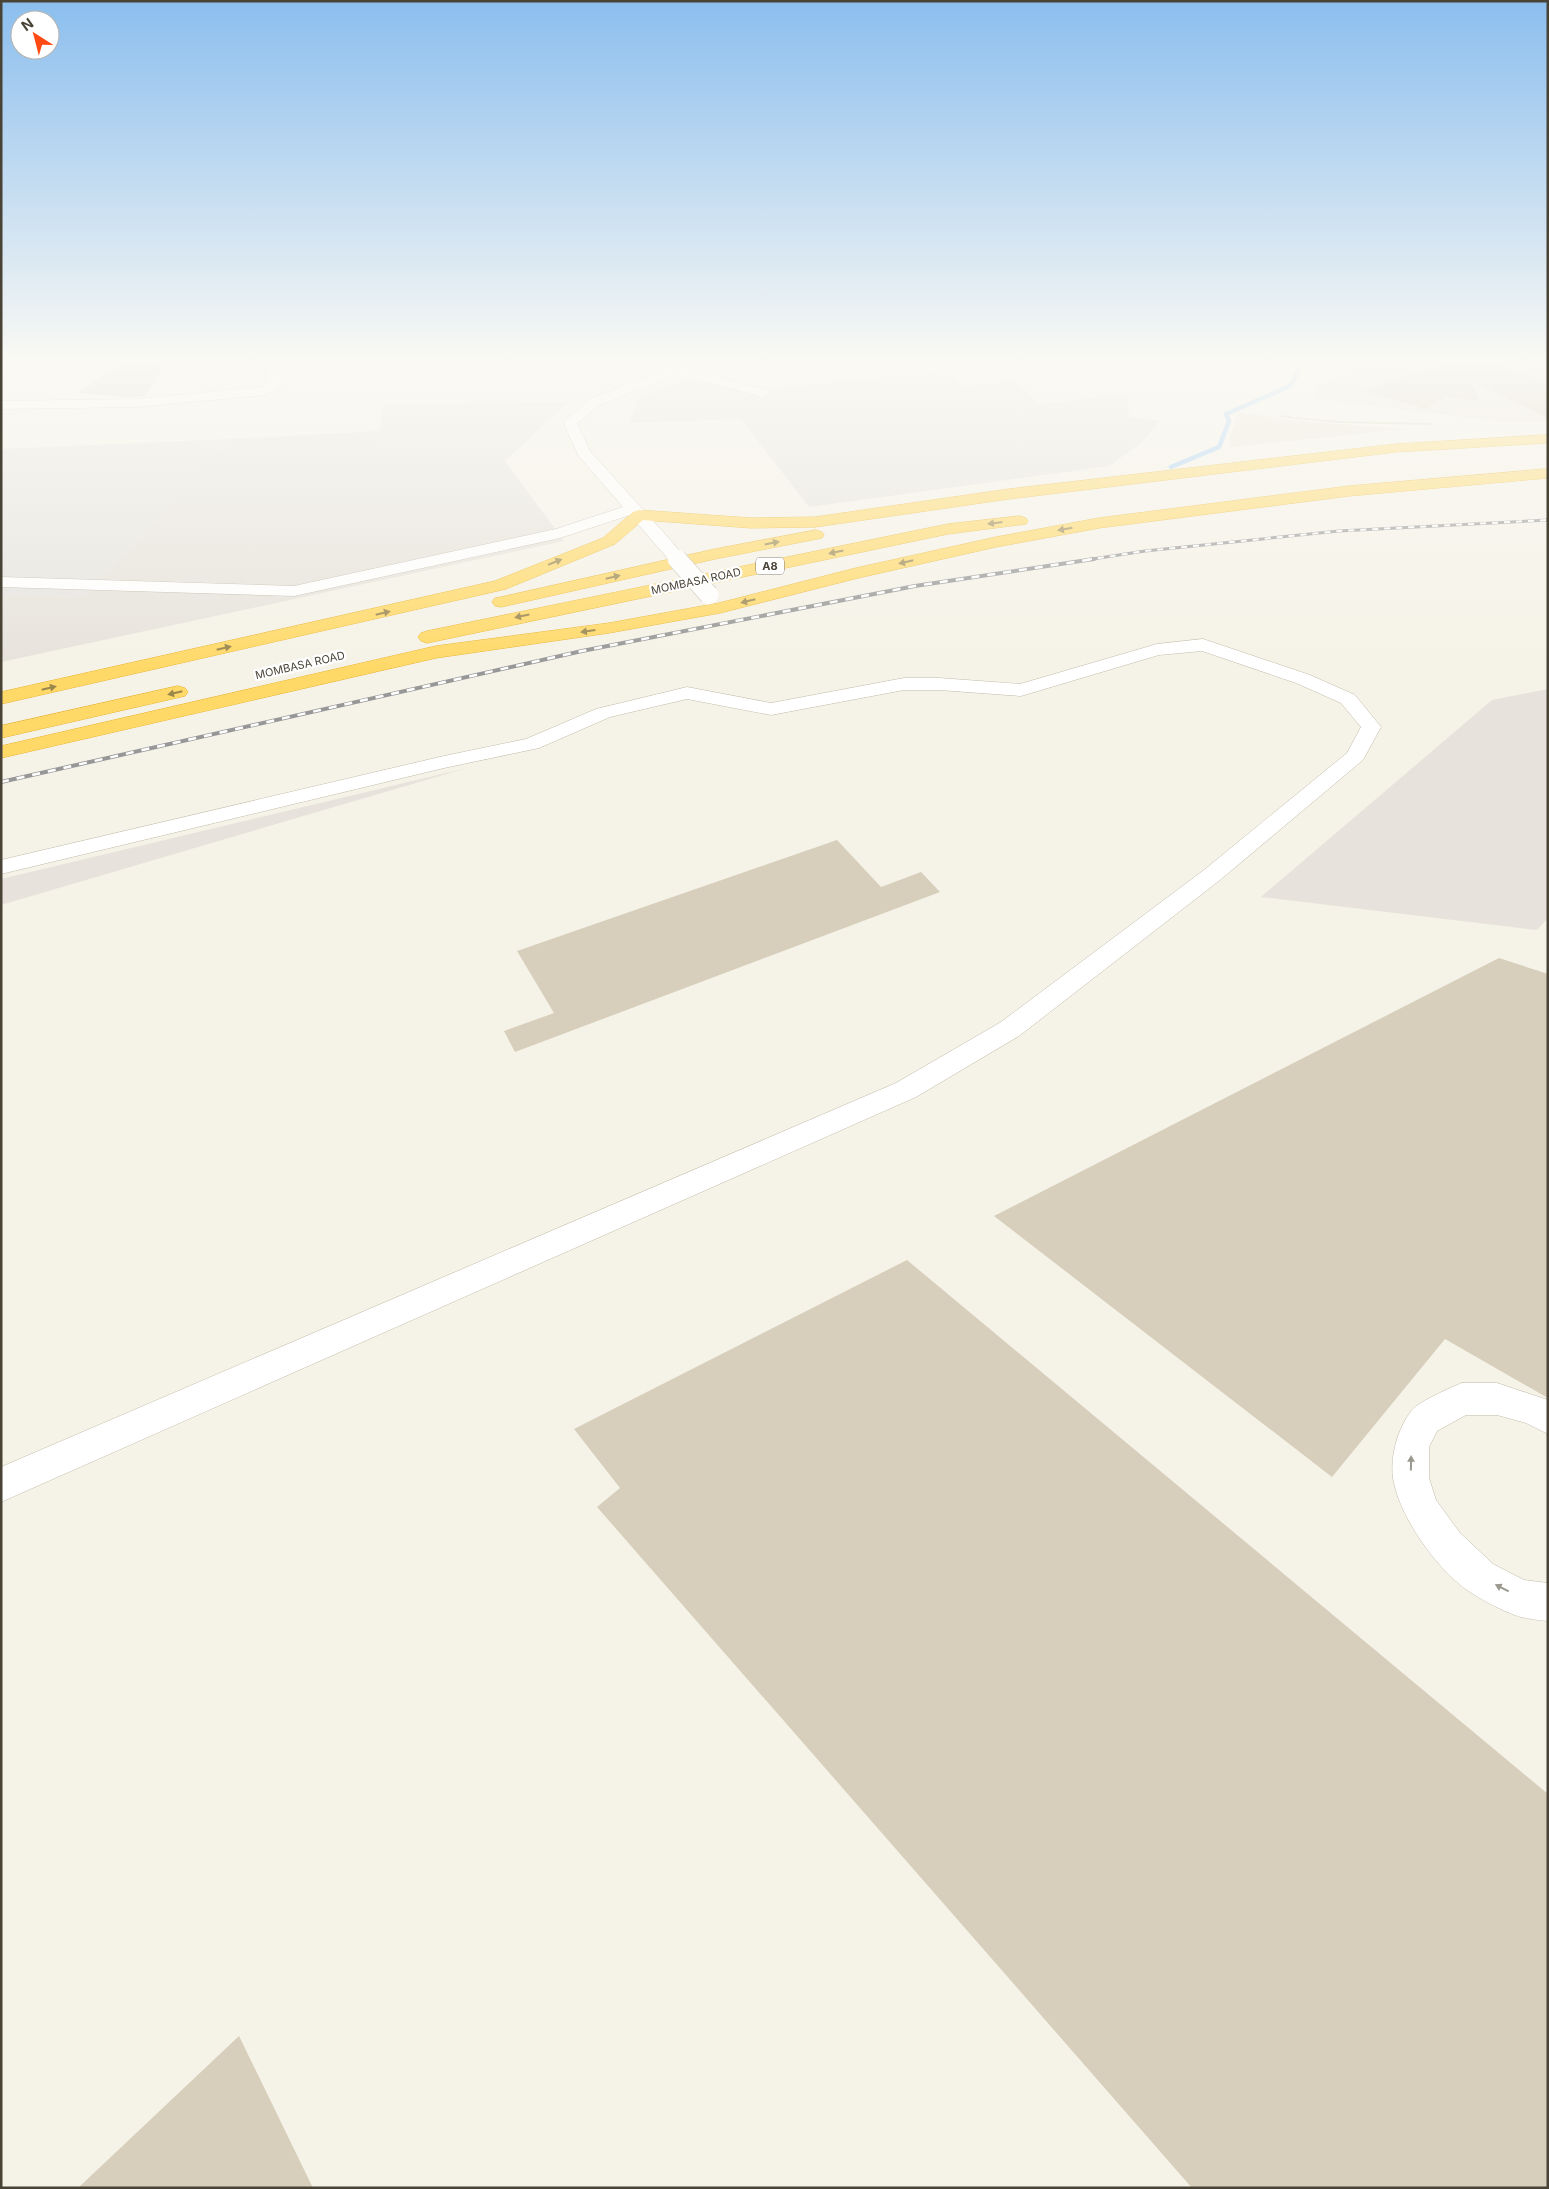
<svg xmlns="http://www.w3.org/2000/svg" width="1549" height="2189" font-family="Inter,sans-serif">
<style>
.residential{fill:#e9e4d5}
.industrial{fill:#e7e3dc}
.parking{fill:#e6e4e0}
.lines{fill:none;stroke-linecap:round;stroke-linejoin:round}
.stream{stroke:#a0ccf6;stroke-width:4.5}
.building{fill:#d7cfbc}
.minor-casing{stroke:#c1bba9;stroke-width:1}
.highway-casing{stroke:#e9b32d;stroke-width:1}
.path{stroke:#c4b899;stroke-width:2;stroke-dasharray:1 1;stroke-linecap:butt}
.minor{fill:#fff;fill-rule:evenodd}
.highway{fill:#ffd968;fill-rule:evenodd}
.rail-far1-casing{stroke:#979797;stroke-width:3}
.rail-casing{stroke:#979797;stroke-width:4}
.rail-far1{stroke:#fff;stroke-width:2;stroke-dasharray:6;stroke-linecap:butt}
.rail{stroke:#fff;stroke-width:2.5;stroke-dasharray:8;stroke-linecap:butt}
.minor-bridge-far1-casing{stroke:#c1bba9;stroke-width:15;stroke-linecap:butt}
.minor-bridge-casing{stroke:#c1bba9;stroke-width:20;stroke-linecap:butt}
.minor-bridge-far1{stroke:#fff;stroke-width:14}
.minor-bridge{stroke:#fff;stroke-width:19}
.oneway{fill:#9b864c}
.oneway2{fill:#9b9890}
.labels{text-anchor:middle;stroke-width:4.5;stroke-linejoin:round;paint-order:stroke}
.shield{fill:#fff;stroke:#807b72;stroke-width:1}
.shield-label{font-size:11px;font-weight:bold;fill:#494336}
.far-street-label{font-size:11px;fill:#494336;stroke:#fff}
</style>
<rect width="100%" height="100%" fill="#f5f2e7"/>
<!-- residential -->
<path class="residential" d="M 1372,361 L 1548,361 L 1548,422 L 1504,422 L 1315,399 L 1319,386 Z
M 1238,412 L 1289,420 L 1406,429 L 1230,447 L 1230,437 Z"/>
<!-- industrial -->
<path class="industrial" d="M 704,371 L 767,389 L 946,371 L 961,386 L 1017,381 L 1038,404 L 1127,394 L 1129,417 L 1160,421 L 1142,442 L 1109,466 L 809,507 L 741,419 L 630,423 L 639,398 Z
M 379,431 L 374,462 L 505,461 L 564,541 L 1,662 L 1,595 L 83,597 L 230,439 Z
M 1548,689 L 1548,918 L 1537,930 L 1261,897 L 1492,700 Z
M 467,768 L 1,905 L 1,879 Z"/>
<!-- parking -->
<path class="parking" d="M 568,402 L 505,461 L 374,463 L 384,404 Z
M 230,439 L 83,597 L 1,595 L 1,449 Z"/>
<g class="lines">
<!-- stream -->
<path class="stream" d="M 1171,467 L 1219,447 L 1229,421 L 1226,414 L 1290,386 L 1304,361"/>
</g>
<!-- building -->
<path class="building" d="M 1431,361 L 1496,361 L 1548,385 L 1548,418 L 1471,381 L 1480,401 L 1446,397 L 1425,409 L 1364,391 L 1438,364 Z
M 167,362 L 145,396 L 128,397 L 77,393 L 123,363 Z
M 837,840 L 881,887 L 921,872 L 940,892 L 515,1052 L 504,1031 L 554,1013 L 517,951 Z
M 1499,958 L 1548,974 L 1548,1398 L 1445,1339 L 1332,1477 L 994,1216 Z
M 907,1260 L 1548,1794 L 1548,2188 L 1192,2188 L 597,1507 L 620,1488 L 574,1429 Z
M 239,2036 L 313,2188 L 78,2188 Z"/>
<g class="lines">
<defs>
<path id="minor" d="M 267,361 L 279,361 L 280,387 L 278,390 L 265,395 L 136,407 L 1,409 L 1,401 L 136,399 L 262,387 L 266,385 Z
M 684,361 L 702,361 L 687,369 L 768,390 L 770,393 L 763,397 L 675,374 L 600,405 L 577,423 L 590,451 L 674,544 L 676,548 L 674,552 L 662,552 L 630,515 L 560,538 L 294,596 L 1,587 L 1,577 L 294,586 L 556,529 L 623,507 L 578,455 L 563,422 L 590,399 Z
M 1203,639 L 1310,675 L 1355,695 L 1381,727 L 1363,760 L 1220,880 L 1019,1036 L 916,1097 L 1,1502 L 1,1467 L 896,1083 L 1001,1022 L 1204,870 L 1347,753 L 1361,727 L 1341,703 L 1296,683 L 1202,651 L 1159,655 L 1021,696 L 939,690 L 904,690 L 771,715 L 687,699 L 610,717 L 539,748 L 444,768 L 1,874 L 1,860 L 444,756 L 526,739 L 596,709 L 687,687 L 771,703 L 904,678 L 939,678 L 1020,684 L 1157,644 Z
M 1462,1383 L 1497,1383 L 1548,1400 L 1548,1434 L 1526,1423 L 1497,1415 L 1466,1415 L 1437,1431 L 1429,1447 L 1429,1478 L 1436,1500 L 1460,1533 L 1493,1564 L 1524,1580 L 1548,1583 L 1548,1621 C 1539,1620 1530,1619 1521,1617 C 1506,1613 1480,1599 1467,1590 C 1436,1568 1399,1516 1393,1478 C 1390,1455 1398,1428 1412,1410 C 1418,1402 1452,1387 1462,1383 Z"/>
<path id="highway" d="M 1548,435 L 1548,443 L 1396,452 L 1009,499 L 815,527 L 751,528 L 643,520 L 615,544 L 506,589 L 1,704 L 1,692 L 495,581 L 603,538 L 633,512 L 639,510 L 751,518 L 815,517 L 1009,489 L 1396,444 Z
M 1548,469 L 1548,478 L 1349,496 L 1099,528 L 996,547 L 858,578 L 720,613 L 609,633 L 436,658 L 1,758 L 1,746 L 436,646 L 609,623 L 719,603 L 856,568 L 996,537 L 1099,518 L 1349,486 Z
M 1020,516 L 1026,518 L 1028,521 L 1026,524 L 948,534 L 427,643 L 421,641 L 418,637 L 421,633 L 427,631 L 948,524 Z
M 816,530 L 822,532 L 824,535 L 822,538 L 715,559 L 501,607 L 495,606 L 492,602 L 495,598 L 501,597 L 715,549 Z
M 178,686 L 185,688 L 188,692 L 185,696 L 1,738 L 1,726 Z"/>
</defs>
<!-- minor casing -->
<use href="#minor" class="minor-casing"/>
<!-- highway casing -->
<use href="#highway" class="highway-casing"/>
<!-- path -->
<path class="path" d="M 1278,416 L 1338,422 L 1431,424"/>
<!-- minor -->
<use href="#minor" class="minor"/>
<!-- highway -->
<use href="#highway" class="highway"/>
<defs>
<path id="rail-far1" d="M 1086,560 L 1145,551 L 1339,531 L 1548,520"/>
<path id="rail" d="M 1,782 L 582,651 L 915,586 L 1094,559"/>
</defs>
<!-- rail-far1 casing -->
<use href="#rail-far1" class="rail-far1-casing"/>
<!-- rail casing -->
<use href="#rail" class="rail-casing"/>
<!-- rail-far1 -->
<use href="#rail-far1" class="rail-far1"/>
<!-- rail -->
<use href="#rail" class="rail"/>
<defs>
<path id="minor-bridge-far1" d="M 668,548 L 678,560"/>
<path id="minor-bridge" d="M 677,559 L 709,595"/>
</defs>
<!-- minor-bridge-far1 casing -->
<use href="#minor-bridge-far1" class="minor-bridge-far1-casing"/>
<!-- minor-bridge casing -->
<use href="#minor-bridge" class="minor-bridge-casing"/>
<!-- minor-bridge-far1 -->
<use href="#minor-bridge-far1" class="minor-bridge-far1"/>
<!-- minor-bridge -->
<use href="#minor-bridge" class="minor-bridge"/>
</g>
<!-- one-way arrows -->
<defs><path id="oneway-solid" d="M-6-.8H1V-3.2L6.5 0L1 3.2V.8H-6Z" transform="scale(1.25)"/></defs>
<g class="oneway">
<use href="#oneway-solid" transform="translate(995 523) rotate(173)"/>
<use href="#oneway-solid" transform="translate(1065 529) rotate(170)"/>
<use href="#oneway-solid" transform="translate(772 543) rotate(-11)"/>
<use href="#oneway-solid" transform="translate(836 552) rotate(168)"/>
<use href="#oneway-solid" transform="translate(555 562) rotate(-22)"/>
<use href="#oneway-solid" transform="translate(906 562) rotate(167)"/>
<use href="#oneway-solid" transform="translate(613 577) rotate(-13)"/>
<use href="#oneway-solid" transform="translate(748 601) rotate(166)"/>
<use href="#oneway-solid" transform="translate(383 613) rotate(-13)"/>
<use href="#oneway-solid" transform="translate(522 616) rotate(168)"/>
<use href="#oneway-solid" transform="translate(588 631) rotate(172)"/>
<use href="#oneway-solid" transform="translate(224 648) rotate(-13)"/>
<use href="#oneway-solid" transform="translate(49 688) rotate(-13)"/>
<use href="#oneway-solid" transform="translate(175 693) rotate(167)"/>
</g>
<g class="oneway2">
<use href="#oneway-solid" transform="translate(1411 1463) rotate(-89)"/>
<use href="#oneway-solid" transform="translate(1502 1588) rotate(-153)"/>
</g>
<!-- sky -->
<linearGradient id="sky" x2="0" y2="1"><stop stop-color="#8bbeee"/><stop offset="0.54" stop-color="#faf9f4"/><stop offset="1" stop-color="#faf9f4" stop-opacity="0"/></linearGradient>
<rect width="1549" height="668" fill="url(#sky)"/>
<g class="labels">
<!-- shield labels -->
<rect class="shield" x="756" y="557.5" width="28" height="17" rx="4"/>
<g class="shield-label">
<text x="770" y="570">A8</text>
</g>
<!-- far-street labels -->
<g class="far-street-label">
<text transform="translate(696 581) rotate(-12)" y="4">MOMBASA ROAD</text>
<text transform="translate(300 665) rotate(-13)" y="4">MOMBASA ROAD</text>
</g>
</g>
<!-- border -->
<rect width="1549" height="2189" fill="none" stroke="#494336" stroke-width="5"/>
<!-- north arrow -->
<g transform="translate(35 35) rotate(324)"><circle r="24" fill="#ffffff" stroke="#b6b4af"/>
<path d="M0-4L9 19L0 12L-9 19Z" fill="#ff4a14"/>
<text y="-8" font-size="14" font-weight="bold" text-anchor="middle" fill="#494336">N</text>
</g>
</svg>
